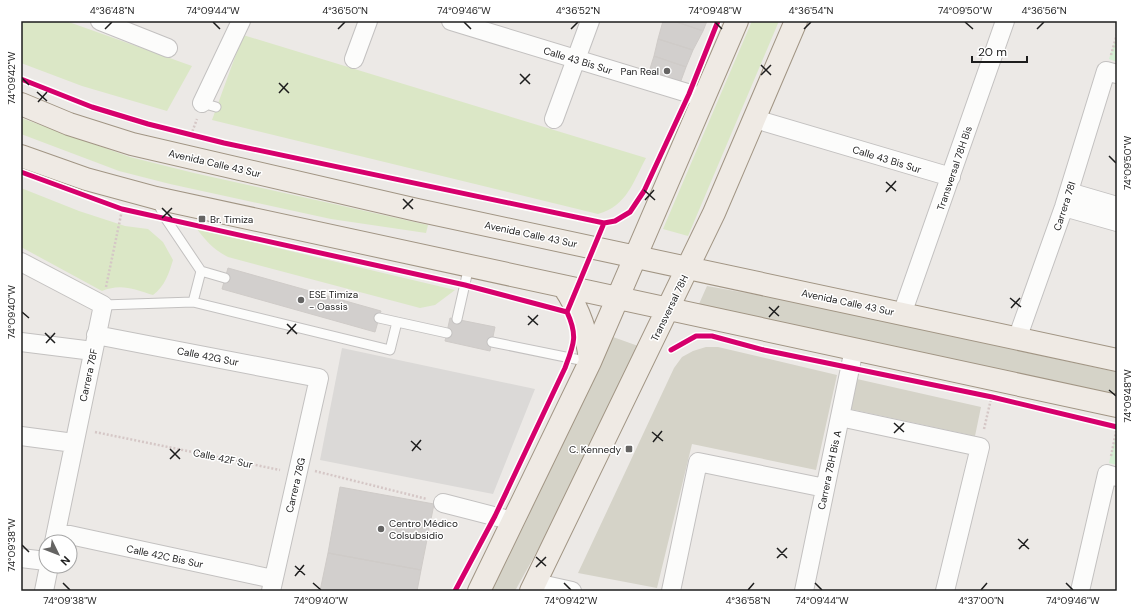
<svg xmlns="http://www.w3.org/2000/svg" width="1138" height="612" font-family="'DM Sans',sans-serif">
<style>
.residential{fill:#dbd9d7}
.construction{fill:#d5d3c8}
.grass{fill:#dbe7c6}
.park{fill:#d5f0d3}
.building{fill:#d2cfcd;stroke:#cfcbc8}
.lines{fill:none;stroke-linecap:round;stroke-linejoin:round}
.lane-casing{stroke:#c3c1c0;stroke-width:11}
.street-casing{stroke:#c3c1c0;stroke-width:20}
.primary-casing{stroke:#a19584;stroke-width:24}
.path{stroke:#d5c7c6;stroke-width:2.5;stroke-dasharray:2 2;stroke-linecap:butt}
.lane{stroke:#fcfcfb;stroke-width:9}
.street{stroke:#fcfcfb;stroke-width:18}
.primary{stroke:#efeae4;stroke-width:22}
.cycleway-casing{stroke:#fff;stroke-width:8}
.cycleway{stroke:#d6006c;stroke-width:5}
.ticks{fill:none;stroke:#1d1d1d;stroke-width:1.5}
.poi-dot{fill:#656463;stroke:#fff;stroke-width:1.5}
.labels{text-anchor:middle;stroke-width:3;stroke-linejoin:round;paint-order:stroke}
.street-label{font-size:10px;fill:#1d1d1d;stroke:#fff}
.poi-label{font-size:10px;fill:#1d1d1d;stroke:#fff;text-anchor:start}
.neatline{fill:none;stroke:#1d1d1d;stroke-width:1.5}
.ticks-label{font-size:10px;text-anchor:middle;fill:#1d1d1d}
</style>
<rect width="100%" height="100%" fill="#ece9e6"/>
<!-- residential -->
<path class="residential" d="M 342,348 L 535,389 L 493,494 L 320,460 Z"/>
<!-- construction -->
<path class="construction" d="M 707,286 L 784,300 L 1117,372 L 1117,397 L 699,304 Z
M 613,337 L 641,347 L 557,515 L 515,591 L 489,591 L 524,525 Z
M 706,347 L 718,347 L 837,375 L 816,470 L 692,444 L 657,588 L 578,573 L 674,368 L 682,357 L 693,351 Z
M 857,379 L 981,407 L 975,436 L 850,409 Z"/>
<!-- grass -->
<path class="grass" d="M 21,21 L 66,21 L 192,66 L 167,111 L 82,86 L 21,63 Z
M 752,21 L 779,21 L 688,236 L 663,229 Z
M 243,35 L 646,158 C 633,182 627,206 598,214 L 212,120 Z
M 21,118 L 130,157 L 194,173 L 428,225 L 426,233 L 331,219 L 170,184 L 119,171 L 21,134 Z
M 21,188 L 79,211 L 125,226 L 148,229 L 163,242 L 173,260 C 169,273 165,286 153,295 C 135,289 120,283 102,291 L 21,247 Z
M 197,229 L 455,290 L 435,305 L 420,308 L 228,257 C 214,250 206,241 197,229 Z"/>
<!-- park -->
<path class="park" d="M 1117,34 L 1117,62 L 1109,59 Z
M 1115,437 L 1117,437 L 1117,465 L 1109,463 Z"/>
<!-- building -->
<path class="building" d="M 663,21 L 674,21 L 703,31 L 693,50 L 658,39 Z
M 674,21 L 707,21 L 703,31 Z
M 658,39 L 693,50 L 686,67 L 654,56 Z
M 654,56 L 686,67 L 679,86 L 648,75 Z
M 228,268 L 381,311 L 375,332 L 222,289 Z
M 450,318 L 495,327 L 490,351 L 445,341 Z
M 340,487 L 434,504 L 421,570 L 328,553 Z
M 328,553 L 421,570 L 417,591 L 320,591 Z"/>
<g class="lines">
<defs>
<path id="lane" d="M 202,103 L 216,107
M 156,200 L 166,219 L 201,271 L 225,278
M 193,302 L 390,350 L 397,322
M 103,305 L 193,302 L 201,271
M 379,318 L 447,333
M 457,319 L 469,266
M 492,342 L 590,362"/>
<path id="street" d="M 100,21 L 168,48
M 451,21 L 704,98
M 354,59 L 368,21
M 202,103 L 241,21
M 554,119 L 590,21
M 755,119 L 951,177
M 1069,192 L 1117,206
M 1064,207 L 1117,222
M 21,262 L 103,305 L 54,542
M 902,314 L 1005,21
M 96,335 L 319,378 L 271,591
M 1017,339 L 1064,207 L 1106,71 L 1117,74
M 21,342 L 93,351
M 840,417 L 980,447 L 945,591
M 21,436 L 74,443
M 443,503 L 513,521
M 56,532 L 273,579
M 21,558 L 46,561
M 536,583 L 572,591
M 44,591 L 49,566
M 671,591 L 698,462 L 825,488
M 804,591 L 854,349
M 1080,591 L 1107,474 L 1117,477"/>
<path id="primary" d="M 21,104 L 69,124 L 132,144 L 417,210 L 1117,360
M 21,156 L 86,179 L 156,198 L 1117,406
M 564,287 C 580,311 587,333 590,361
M 479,591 L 590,362 L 737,21
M 531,591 L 714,213 L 796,21"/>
</defs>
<!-- lane casing -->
<use href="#lane" class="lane-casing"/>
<!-- street casing -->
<use href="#street" class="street-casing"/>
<!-- primary casing -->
<use href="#primary" class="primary-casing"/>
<!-- path -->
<path class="path" d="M 1111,55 L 1117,34
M 191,135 L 197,119
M 106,287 L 122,210
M 984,429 L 991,399
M 95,432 L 280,470
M 1111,456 L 1117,427
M 315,471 L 427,499"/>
<!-- lane -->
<use href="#lane" class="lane"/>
<!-- street -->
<use href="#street" class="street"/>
<!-- primary -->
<use href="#primary" class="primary"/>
<defs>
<path id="cycleway" d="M 21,79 L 92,107 L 148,124 L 224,143 L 604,223 L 615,221 L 630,212 L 644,191 L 689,94 L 718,21
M 21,172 L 122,209 L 465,285 L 567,312
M 671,350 L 696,336 L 712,336 L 764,350 L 992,397 L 1117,427
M 455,591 L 495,516 L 565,368 C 574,344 578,336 567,312 L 604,223"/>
</defs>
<!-- cycleway casing -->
<use href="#cycleway" class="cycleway-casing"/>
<!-- cycleway -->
<use href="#cycleway" class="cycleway"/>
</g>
<!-- ticks -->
<path class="ticks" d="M 213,22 L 220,29M 464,22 L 471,29M 715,22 L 722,29M 965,22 L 973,29M 105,29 L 112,22M 338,29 L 345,22M 571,29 L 578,22M 804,29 L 811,22M 1037,29 L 1044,22M 761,65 L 771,75M 520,74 L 530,84M 761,75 L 771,65M 22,78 L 29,85M 279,83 L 289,93M 520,84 L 530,74M 37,92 L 47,101M 279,93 L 288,83M 38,102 L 47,92M 1109,156 L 1116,163M 886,182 L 896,191M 644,190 L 655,200M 886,192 L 896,181M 403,199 L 413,209M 645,200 L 654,190M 162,208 L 172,218M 403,209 L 413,199M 162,218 L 172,208M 1010,298 L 1021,307M 769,307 L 779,316M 1011,308 L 1020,298M 22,312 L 29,318M 528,316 L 538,325M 769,317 L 779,306M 287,324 L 297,334M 528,325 L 538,315M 45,333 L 55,343M 287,334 L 296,324M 46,343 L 55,333M 1109,390 L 1116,396M 894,423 L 904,432M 652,432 L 663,441M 894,433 L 904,423M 411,441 L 421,450M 653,442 L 662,431M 170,449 L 180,459M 412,451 L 421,440M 170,459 L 180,449M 1018,539 L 1029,549M 22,545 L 29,552M 777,548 L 787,558M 1019,549 L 1028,539M 536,557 L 546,566M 777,558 L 787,548M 295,566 L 305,575M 536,567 L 546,557M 295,576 L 304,565M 63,583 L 70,590M 313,583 L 321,590M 564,583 L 571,590M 815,583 L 822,590M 1066,583 L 1073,590M 748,590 L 754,583M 981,590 L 987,583"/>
<!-- markers -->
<g class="poi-dot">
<circle cx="667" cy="71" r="4"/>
<rect x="198" y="215" width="8" height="8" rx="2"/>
<circle cx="301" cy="300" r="4"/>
<rect x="625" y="445" width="8" height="8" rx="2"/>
<circle cx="381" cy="529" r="4"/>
</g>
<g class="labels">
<!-- street labels -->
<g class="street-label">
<text transform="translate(578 60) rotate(17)" y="4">Calle 43 Bis Sur</text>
<text transform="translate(887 159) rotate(17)" y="4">Calle 43 Bis Sur</text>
<text transform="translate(215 163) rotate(13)" y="4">Avenida Calle 43 Sur</text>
<text transform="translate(954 168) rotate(-71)" y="4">Transversal 78H Bis</text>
<text transform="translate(1064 206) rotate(-72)" y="4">Carrera 78I</text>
<text transform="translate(531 234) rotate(12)" y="4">Avenida Calle 43 Sur</text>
<text transform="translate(848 302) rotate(12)" y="4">Avenida Calle 43 Sur</text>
<text transform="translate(669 308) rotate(-64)" y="4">Transversal 78H</text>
<text transform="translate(208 356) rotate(11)" y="4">Calle 42G Sur</text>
<text transform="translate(88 375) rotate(-78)" y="4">Carrera 78F</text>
<text transform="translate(223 458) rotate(12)" y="4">Calle 42F Sur</text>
<text transform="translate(829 470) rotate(-78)" y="4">Carrera 78H Bis A</text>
<text transform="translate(295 485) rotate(-77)" y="4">Carrera 78G</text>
<text transform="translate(165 556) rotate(12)" y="4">Calle 42C Bis Sur</text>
</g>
<!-- poi labels -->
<g class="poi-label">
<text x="659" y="75" text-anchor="end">Pan Real</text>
<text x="210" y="223">Br. Timiza</text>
<text x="309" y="298">ESE Timiza<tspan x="309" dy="12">- Oassis</tspan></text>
<text x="621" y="453" text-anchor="end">C. Kennedy</text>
<text x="389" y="527">Centro Médico<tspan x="389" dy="12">Colsubsidio</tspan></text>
</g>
</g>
<!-- border -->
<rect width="1138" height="612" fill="none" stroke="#ffffff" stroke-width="44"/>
<!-- north arrow -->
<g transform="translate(58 554) rotate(133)"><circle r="19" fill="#ffffff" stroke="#a5a5a5"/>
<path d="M0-3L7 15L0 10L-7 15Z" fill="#656463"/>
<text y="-6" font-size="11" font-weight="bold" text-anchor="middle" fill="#1d1d1d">N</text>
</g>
<!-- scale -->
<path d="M972 56v6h55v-6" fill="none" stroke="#1d1d1d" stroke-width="2"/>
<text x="978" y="56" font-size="12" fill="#1d1d1d" stroke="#ffffff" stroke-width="3" paint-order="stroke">20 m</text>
<rect x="22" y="22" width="1094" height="568" class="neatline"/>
<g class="ticks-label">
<text x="112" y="14">4°36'48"N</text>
<text x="213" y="14">74°09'44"W</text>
<text x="345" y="14">4°36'50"N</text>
<text x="464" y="14">74°09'46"W</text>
<text x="578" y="14">4°36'52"N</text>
<text x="715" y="14">74°09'48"W</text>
<text x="811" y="14">4°36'54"N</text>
<text x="965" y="14">74°09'50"W</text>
<text x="1044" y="14">4°36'56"N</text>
<text transform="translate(11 78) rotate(-90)" y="4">74°09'42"W</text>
<text transform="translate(1127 163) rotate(-90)" y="4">74°09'50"W</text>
<text transform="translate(11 312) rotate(-90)" y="4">74°09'40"W</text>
<text transform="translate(1127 396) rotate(-90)" y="4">74°09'48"W</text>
<text transform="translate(11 545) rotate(-90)" y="4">74°09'38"W</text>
<text x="70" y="604">74°09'38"W</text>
<text x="321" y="604">74°09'40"W</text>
<text x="571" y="604">74°09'42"W</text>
<text x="748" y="604">4°36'58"N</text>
<text x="822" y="604">74°09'44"W</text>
<text x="981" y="604">4°37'00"N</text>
<text x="1073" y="604">74°09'46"W</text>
</g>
</svg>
